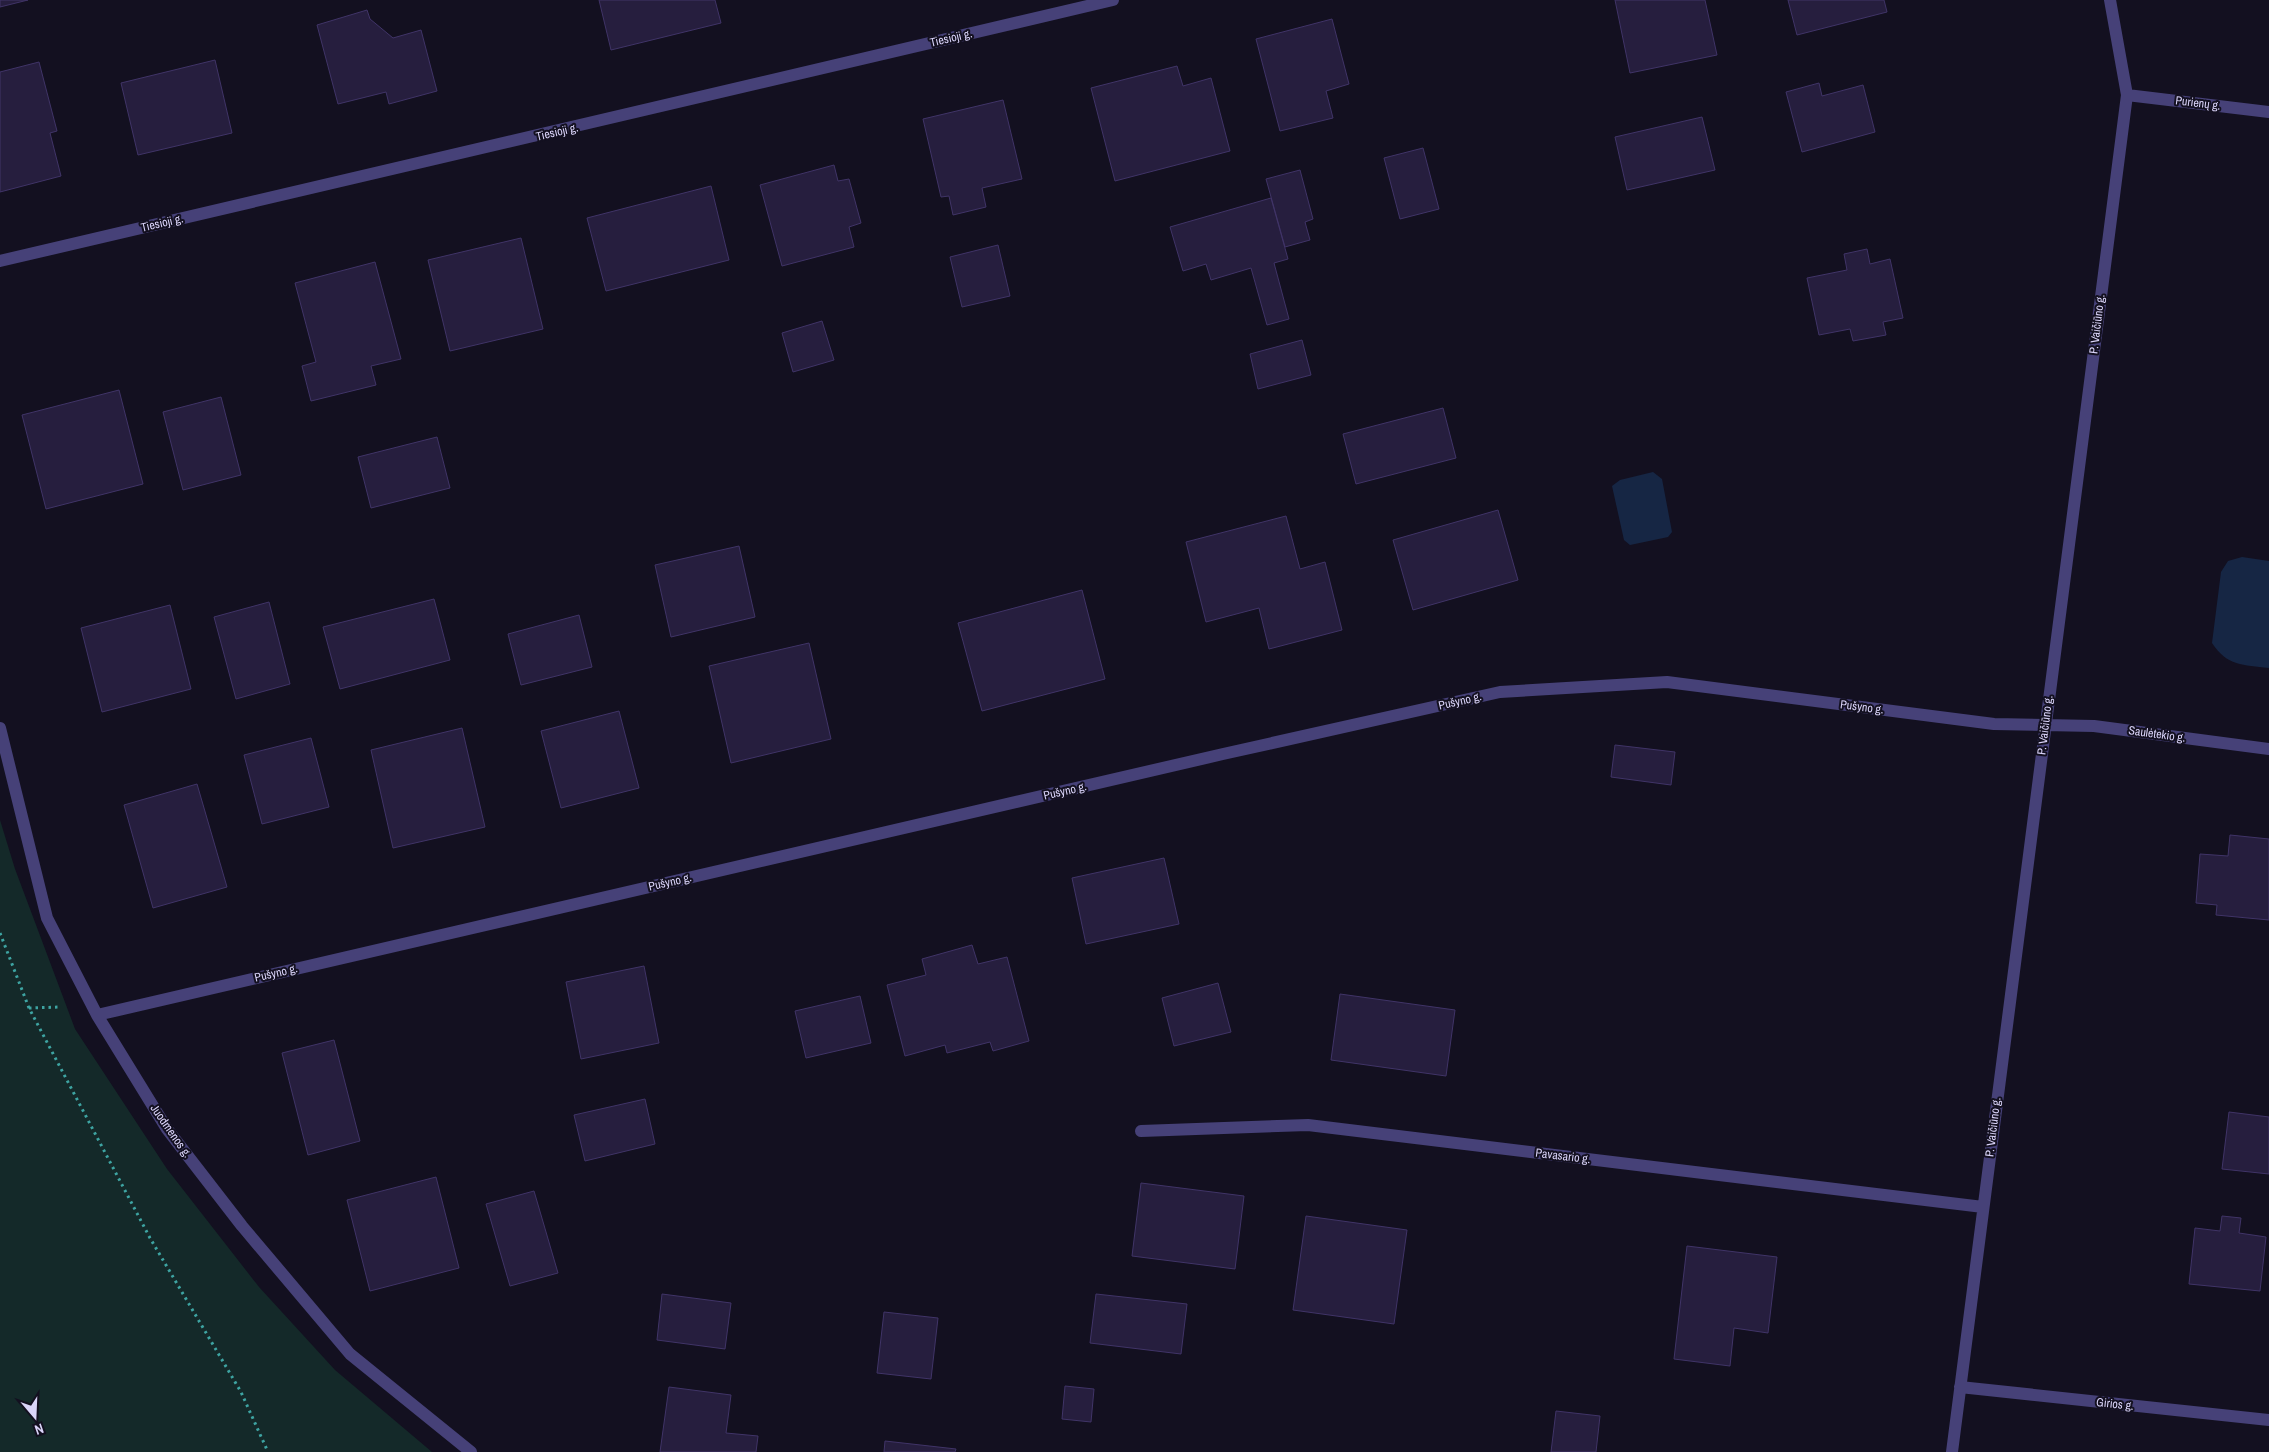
<svg xmlns="http://www.w3.org/2000/svg" width="2269" height="1452" font-family="'Archivo Narrow',sans-serif">
<style>
.green{fill:#142929}
.water{fill:#162644}
.building{fill:#261e3e;stroke:#403467}
.lines{fill:none;stroke-linecap:round;stroke-linejoin:round}
.path{stroke:#3ea4a2;stroke-width:3;stroke-dasharray:2.5 4;stroke-linecap:butt}
.minor{stroke:#464178;stroke-width:12}
.labels{text-anchor:middle;stroke-width:4;stroke-linejoin:round;paint-order:stroke}
.street-label{font-size:12px;fill:#dad4f9;stroke:#131020}
</style>
<rect width="100%" height="100%" fill="#131020"/>
<!-- green -->
<path class="green" d="M 0,820 L 15,869 L 75,1029 L 167,1169 L 259,1287 L 335,1370 L 432,1452 L 0,1452 Z"/>
<!-- water -->
<path class="water" d="M 1653,472 L 1662,479 L 1672,532 L 1668,537 L 1630,545 L 1624,540 L 1612,486 L 1620,480 Z
M 2242,557 L 2269,561 L 2269,668 C 2243,665 2227,666 2212,643 L 2221,572 L 2228,561 Z"/>
<!-- building -->
<path class="building" d="M 0,0 L 28,0 L 0,7 Z
M 599,0 L 715,0 L 721,23 L 611,50 Z
M 1615,0 L 1705,0 L 1717,55 L 1630,73 Z
M 1788,0 L 1884,0 L 1887,12 L 1797,35 Z
M 367,10 L 370,19 L 393,38 L 421,30 L 437,91 L 389,104 L 386,92 L 338,104 L 317,25 Z
M 1332,19 L 1349,84 L 1326,91 L 1333,118 L 1280,131 L 1256,39 Z
M 215,60 L 232,133 L 138,155 L 121,83 Z
M 39,62 L 57,131 L 50,133 L 61,176 L 0,192 L 0,72 Z
M 1177,66 L 1183,86 L 1211,78 L 1230,151 L 1115,181 L 1091,88 Z
M 1819,83 L 1822,96 L 1863,85 L 1875,132 L 1802,152 L 1786,92 Z
M 1003,100 L 1022,179 L 982,188 L 986,207 L 953,215 L 949,196 L 941,197 L 923,119 Z
M 1702,117 L 1715,170 L 1627,190 L 1615,137 Z
M 1423,148 L 1439,209 L 1400,219 L 1384,158 Z
M 834,165 L 838,181 L 849,179 L 861,223 L 849,227 L 854,247 L 782,266 L 760,185 Z
M 1300,170 L 1313,219 L 1305,222 L 1310,240 L 1285,247 L 1266,179 Z
M 711,186 L 729,260 L 606,291 L 587,218 Z
M 1271,198 L 1288,259 L 1274,263 L 1289,319 L 1267,325 L 1251,268 L 1211,280 L 1206,264 L 1183,271 L 1170,227 Z
M 521,238 L 543,329 L 450,351 L 428,260 Z
M 998,245 L 1010,296 L 962,307 L 950,257 Z
M 1867,249 L 1870,264 L 1890,259 L 1903,318 L 1883,322 L 1886,335 L 1853,341 L 1850,329 L 1819,335 L 1807,278 L 1847,270 L 1844,254 Z
M 375,262 L 401,359 L 371,366 L 376,385 L 311,401 L 302,366 L 316,362 L 295,283 Z
M 822,321 L 834,360 L 793,372 L 782,333 Z
M 1302,340 L 1311,375 L 1258,389 L 1250,354 Z
M 119,390 L 143,484 L 46,509 L 22,415 Z
M 221,397 L 241,475 L 183,490 L 163,412 Z
M 1443,408 L 1456,458 L 1356,484 L 1343,434 Z
M 437,437 L 450,488 L 371,508 L 358,457 Z
M 1498,510 L 1518,580 L 1413,610 L 1393,540 Z
M 1286,516 L 1300,569 L 1325,562 L 1342,630 L 1269,649 L 1259,608 L 1206,622 L 1186,542 Z
M 739,546 L 755,617 L 671,637 L 655,565 Z
M 1082,590 L 1105,679 L 982,711 L 958,623 Z
M 434,599 L 450,660 L 340,689 L 323,627 Z
M 269,602 L 290,684 L 236,699 L 214,617 Z
M 170,605 L 191,689 L 102,712 L 81,628 Z
M 579,615 L 592,667 L 521,685 L 508,634 Z
M 809,643 L 831,739 L 731,763 L 709,666 Z
M 619,711 L 639,788 L 561,808 L 541,731 Z
M 462,728 L 485,827 L 393,848 L 371,750 Z
M 311,738 L 329,807 L 262,824 L 244,755 Z
M 1615,745 L 1675,752 L 1671,785 L 1611,777 Z
M 197,784 L 227,887 L 153,908 L 124,805 Z
M 2230,835 L 2269,839 L 2269,920 L 2216,915 L 2217,905 L 2196,903 L 2200,854 L 2228,856 Z
M 1164,858 L 1179,924 L 1086,944 L 1072,878 Z
M 972,945 L 978,964 L 1007,957 L 1029,1041 L 993,1051 L 990,1042 L 947,1053 L 945,1045 L 905,1056 L 887,985 L 926,975 L 922,959 Z
M 644,966 L 659,1043 L 581,1059 L 566,982 Z
M 1218,983 L 1231,1032 L 1174,1046 L 1162,998 Z
M 1340,994 L 1455,1010 L 1446,1076 L 1331,1060 Z
M 860,996 L 871,1043 L 806,1058 L 795,1011 Z
M 334,1040 L 360,1141 L 308,1155 L 282,1053 Z
M 645,1099 L 655,1144 L 585,1161 L 574,1115 Z
M 2229,1112 L 2269,1117 L 2269,1174 L 2222,1169 Z
M 436,1177 L 459,1268 L 370,1291 L 347,1200 Z
M 1141,1183 L 1244,1196 L 1235,1269 L 1132,1256 Z
M 534,1191 L 558,1273 L 510,1286 L 486,1204 Z
M 1306,1216 L 1407,1230 L 1394,1324 L 1293,1310 Z
M 2222,1216 L 2241,1218 L 2239,1233 L 2266,1237 L 2260,1291 L 2189,1284 L 2195,1228 L 2220,1231 Z
M 1687,1246 L 1777,1257 L 1768,1333 L 1734,1328 L 1730,1366 L 1674,1359 Z
M 662,1294 L 731,1303 L 725,1349 L 657,1340 Z
M 1096,1294 L 1187,1304 L 1181,1354 L 1090,1343 Z
M 884,1312 L 938,1318 L 931,1379 L 877,1373 Z
M 1065,1386 L 1094,1389 L 1091,1422 L 1062,1419 Z
M 669,1387 L 731,1395 L 726,1433 L 758,1436 L 756,1452 L 660,1452 Z
M 1556,1411 L 1600,1416 L 1596,1452 L 1551,1452 Z
M 885,1441 L 956,1449 L 955,1452 L 884,1452 Z"/>
<g class="lines">
<!-- path -->
<path class="path" d="M 0,933 L 29,1008 L 150,1238 L 241,1392 L 268,1452
M 29,1008 L 61,1007"/>
<!-- minor -->
<path class="minor" d="M 2127,95 L 2269,112
M 0,261 L 1113,0
M 0,728 L 47,918 L 97,1015 L 167,1129 L 242,1226 L 350,1354 L 471,1452
M 97,1015 L 1223,754 L 1500,692 L 1667,682 L 1994,724 L 2094,726 L 2269,749
M 1141,1131 L 1308,1125 L 1983,1207
M 1960,1387 L 2269,1420
M 1952,1452 L 2127,95 L 2110,0"/>
</g>
<g class="labels">
<!-- street labels -->
<g class="street-label">
<text transform="translate(951 38) rotate(-13)" y="4">Tiesioji g.</text>
<text transform="translate(2198 103) rotate(7)" y="4">Purienų g.</text>
<text transform="translate(557 132) rotate(-13)" y="4">Tiesioji g.</text>
<text transform="translate(162 223) rotate(-13)" y="4">Tiesioji g.</text>
<text transform="translate(2097 324) rotate(-83)" y="4">P. Vaičiūno g.</text>
<text transform="translate(1460 701) rotate(-13)" y="4">Pušyno g.</text>
<text transform="translate(1862 707) rotate(7)" y="4">Pušyno g.</text>
<text transform="translate(2045 725) rotate(-83)" y="4">P. Vaičiūno g.</text>
<text transform="translate(2157 734) rotate(8)" y="4">Saulėtekio g.</text>
<text transform="translate(1065 791) rotate(-13)" y="4">Pušyno g.</text>
<text transform="translate(670 882) rotate(-13)" y="4">Pušyno g.</text>
<text transform="translate(276 973) rotate(-13)" y="4">Pušyno g.</text>
<text transform="translate(1993 1127) rotate(-83)" y="4">P. Vaičiūno g.</text>
<text transform="translate(171 1131) rotate(55)" y="4">Juodmenos g.</text>
<text transform="translate(1563 1156) rotate(7)" y="4">Pavasario g.</text>
<text transform="translate(2115 1404) rotate(6)" y="4">Girios g.</text>
</g>
</g>
<!-- north arrow -->
<g transform="translate(35 1417) rotate(161)" stroke="#131020" stroke-width="4" paint-order="stroke">
<path d="M0-4L9 19L0 12L-9 19Z" fill="#dad4f9"/>
<text y="-8" font-size="14" font-weight="bold" text-anchor="middle" fill="#dad4f9">N</text>
</g>
</svg>
